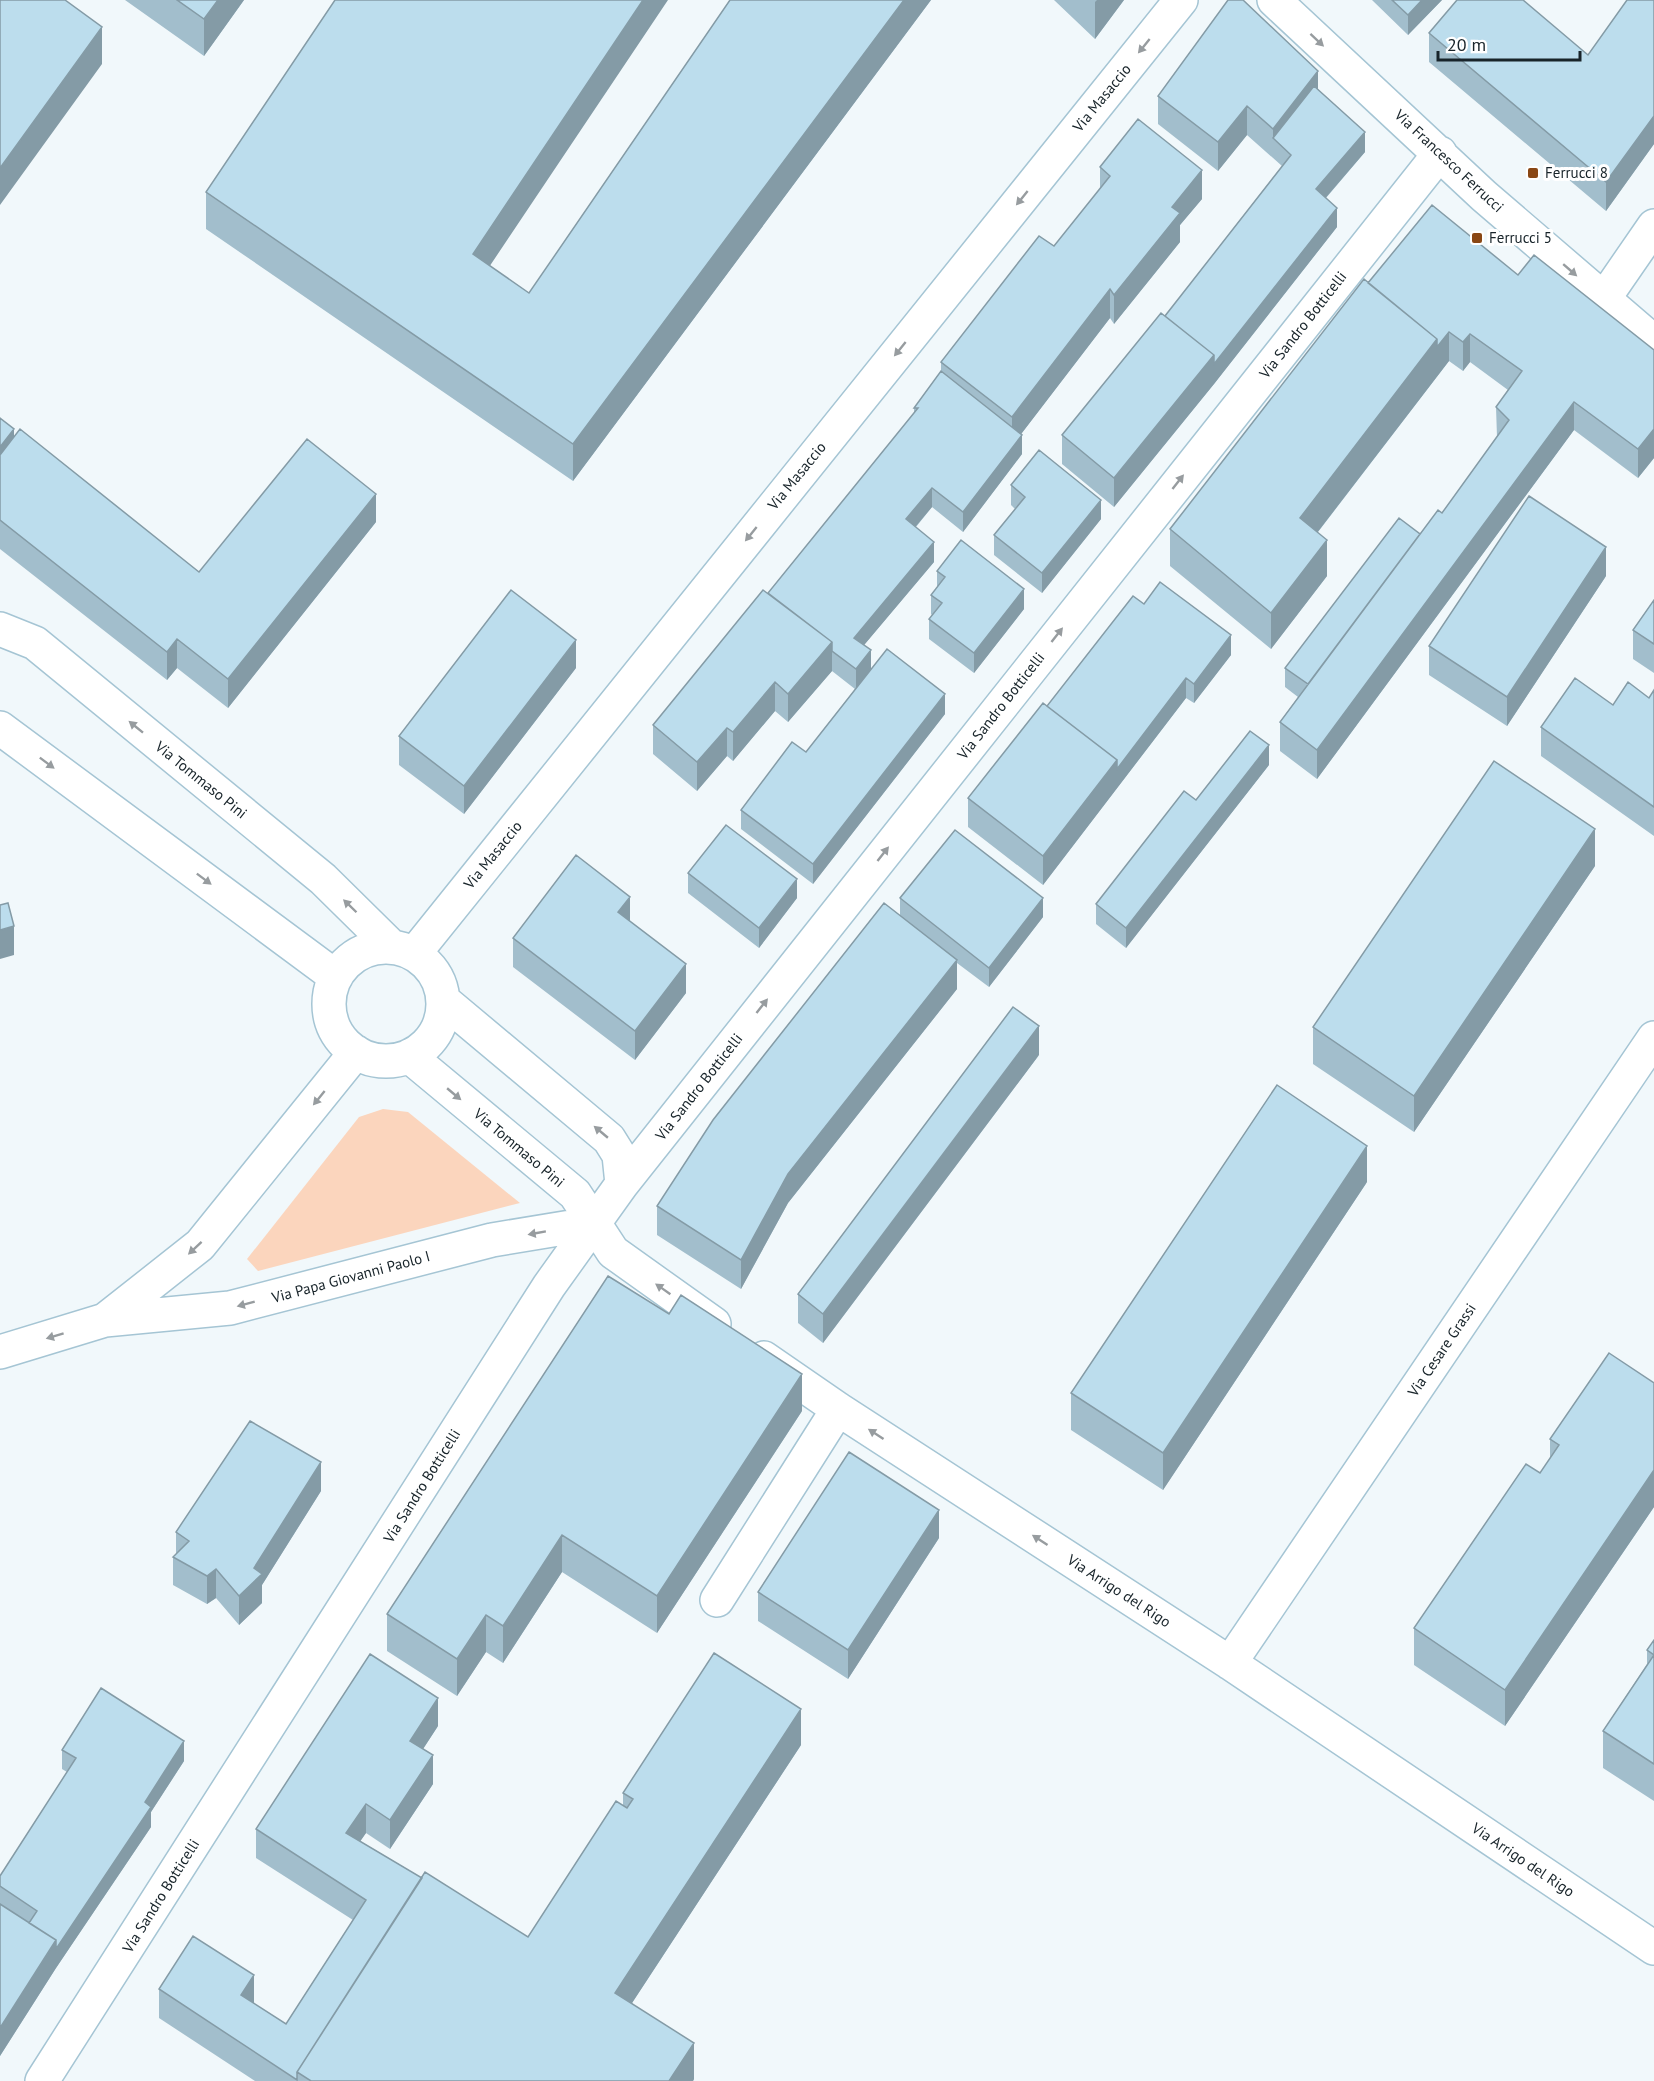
<svg xmlns="http://www.w3.org/2000/svg" width="1654" height="2081" font-family="'PT Sans',sans-serif">
<style>
.green{fill:#fbd5bd}
.lines{fill:none;stroke-linecap:round;stroke-linejoin:round}
.minor-casing{stroke:#a5c5d4;stroke-width:36}
.minor{stroke:#fff;stroke-width:33}
.wall{fill:#a2becc}
.shaded-wall{fill:#849ba6}
.building{fill:#bcdded;stroke:#849ba6;stroke-width:1.5}
.oneway{fill:#979c9f}
.poi-dot{fill:#894714;stroke:#fff;stroke-width:2}
.labels{text-anchor:middle;stroke-width:6;stroke-linejoin:round;paint-order:stroke}
.street-label{font-size:15px;fill:#18242a;stroke:#fff}
.poi-label{font-size:15px;fill:#18242a;stroke:#fff;text-anchor:start}
</style>
<rect width="100%" height="100%" fill="#f1f8fb"/>
<!-- green -->
<path class="green" d="M 383,1109 L 408,1112 L 520,1203 L 258,1271 L 247,1259 L 359,1117 Z"/>
<g class="lines">
<defs>
<path id="minor" d="M 1274,0 L 1484,196 L 1654,342
M 1603,300 L 1654,226
M 0,629 L 35,643 L 323,879 L 392,947
M 0,728 L 336,977
M329 1004a57 57 0 1 1 114 0a57 57 0 1 1-114 0Z
M 414,954 L 1181,0
M 444,1001 L 609,1139 L 619,1155 L 622,1184
M 409,1056 L 575,1194 L 613,1252 L 714,1324
M 105,1320 L 200,1245 L 356,1052
M 0,1352 L 105,1320 L 230,1308 L 492,1240 L 595,1223
M 764,1358 L 838,1409 L 1230,1663 L 1654,1948
M 717,1600 L 838,1409
M 1230,1663 L 1654,1038
M 42,2081 L 549,1286 L 622,1184 L 1440,153"/>
</defs>
<!-- minor casing -->
<use href="#minor" class="minor-casing"/>
<!-- minor -->
<use href="#minor" class="minor"/>
</g>
<!-- wall -->
<path class="wall" d="M 125,0 L 244,0 L 204,56 Z
M 730,0 L 931,0 L 573,481 L 206,229 L 206,192 L 490,266 L 529,293 Z
M 1054,0 L 1124,0 L 1095,39 Z
M 1372,0 L 1442,0 L 1408,35 Z
M 1654,0 L 1654,144 L 1606,211 L 1429,62 L 1429,33 L 1588,55 Z
M 1318,89 L 1365,152 L 1326,198 L 1337,227 L 1214,384 L 1114,507 L 1062,464 L 1062,435 L 1165,316 L 1282,166 L 1247,135 L 1218,171 L 1158,124 L 1158,96 Z
M 1100,167 L 1202,199 L 1180,225 L 1180,242 L 1114,324 L 1110,318 L 1021,434 L 1022,454 L 963,532 L 932,507 L 916,527 L 934,562 L 864,645 L 871,668 L 945,714 L 813,884 L 741,829 L 741,810 L 806,752 L 855,689 L 832,671 L 788,722 L 775,711 L 733,761 L 727,756 L 697,791 L 653,754 L 653,725 L 768,593 L 914,413 L 914,408 L 941,371 L 941,362 L 1054,246 L 1100,189 Z
M 1518,275 L 1654,350 L 1654,458 L 1638,478 L 1574,430 L 1317,779 L 1280,751 L 1280,722 L 1298,697 L 1285,687 L 1285,668 L 1442,513 L 1497,437 L 1496,407 L 1508,390 L 1470,362 L 1463,371 L 1449,361 L 1318,532 L 1327,576 L 1271,649 L 1170,566 L 1170,529 L 1368,283 Z
M 0,418 L 14,437 L 199,572 L 376,522 L 228,708 L 177,668 L 167,680 L 0,549 Z
M 1011,485 L 1101,519 L 1042,593 L 994,555 L 994,535 L 1015,509 L 1011,505 Z
M 937,571 L 1024,609 L 974,673 L 929,639 L 929,619 L 932,615 L 931,614 L 931,595 L 937,588 Z
M 1606,576 L 1507,726 L 1429,675 L 1429,646 Z
M 1654,600 L 1654,673 L 1633,659 L 1633,630 Z
M 1144,604 L 1231,655 L 1194,703 L 1186,698 L 1043,885 L 968,827 L 968,798 L 1047,706 Z
M 576,668 L 464,814 L 399,765 L 399,736 Z
M 1654,690 L 1654,836 L 1541,756 L 1541,727 L 1613,705 L 1649,698 Z
M 1269,765 L 1126,948 L 1096,924 L 1096,904 L 1196,800 Z
M 1595,866 L 1414,1132 L 1313,1064 L 1313,1027 Z
M 688,873 L 797,898 L 759,948 L 688,893 Z
M 900,898 L 1043,917 L 989,987 L 957,963 L 957,989 L 788,1203 L 741,1289 L 657,1235 L 657,1206 L 900,916 Z
M 630,921 L 686,993 L 635,1060 L 513,967 L 513,938 Z
M 1039,1055 L 823,1343 L 798,1323 L 798,1294 Z
M 1367,1182 L 1163,1490 L 1071,1430 L 1071,1393 Z
M 1654,1383 L 1654,1507 L 1505,1726 L 1414,1665 L 1414,1628 L 1540,1473 L 1550,1459 L 1550,1439 Z
M 802,1411 L 657,1633 L 562,1572 L 503,1663 L 486,1652 L 457,1696 L 387,1651 L 387,1614 Z
M 321,1491 L 262,1585 L 262,1603 L 239,1625 L 216,1598 L 207,1604 L 173,1585 L 173,1557 L 176,1554 L 176,1532 Z
M 939,1538 L 848,1679 L 758,1621 L 758,1592 Z
M 1654,1640 L 1654,1801 L 1603,1768 L 1603,1731 L 1647,1664 L 1647,1650 Z
M 438,1726 L 423,1749 L 433,1784 L 390,1849 L 366,1833 L 360,1841 L 422,1878 L 528,1937 L 623,1805 L 623,1793 L 801,1745 L 632,2003 L 694,2079 L 693,2081 L 255,2081 L 159,2018 L 159,1989 L 254,2004 L 286,2024 L 353,1920 L 256,1858 L 256,1829 Z
M 62,1750 L 184,1761 L 151,1812 L 151,1827 L 56,1968 L 0,2056 L 0,1876 L 67,1772 L 62,1769 Z"/>
<!-- shaded-wall -->
<path class="shaded-wall" d="M 218,0 L 244,0 L 204,56 L 204,19 Z
M 643,0 L 668,0 L 473,291 L 473,254 Z
M 904,0 L 931,0 L 573,481 L 573,444 Z
M 1097,0 L 1124,0 L 1095,39 L 1095,2 Z
M 1422,0 L 1442,0 L 1408,35 L 1408,15 Z
M 102,27 L 102,64 L 0,205 L 0,168 Z
M 1318,71 L 1318,100 L 1273,138 L 1273,158 L 1273,129 Z
M 1247,106 L 1247,135 L 1218,171 L 1218,142 Z
M 1654,116 L 1654,144 L 1606,211 L 1606,182 Z
M 1365,132 L 1365,152 L 1316,209 L 1316,189 Z
M 1202,170 L 1202,199 L 1180,225 L 1180,242 L 1114,324 L 1114,295 L 1172,207 Z
M 1337,208 L 1337,227 L 1214,384 L 1114,507 L 1114,478 L 1214,355 Z
M 1110,289 L 1110,318 L 1012,446 L 1012,417 Z
M 1449,332 L 1449,361 L 1300,555 L 1300,518 L 1437,339 Z
M 1470,334 L 1470,362 L 1463,371 L 1463,342 Z
M 1574,402 L 1574,430 L 1317,779 L 1317,750 Z
M 14,429 L 14,466 L 0,483 L 0,447 Z
M 1654,429 L 1654,458 L 1638,478 L 1638,449 Z
M 1022,435 L 1022,454 L 963,532 L 963,512 Z
M 932,488 L 932,507 L 906,538 L 906,519 Z
M 376,494 L 376,522 L 228,708 L 228,679 Z
M 1101,500 L 1101,519 L 1042,593 L 1042,573 Z
M 1327,540 L 1327,576 L 1271,649 L 1271,613 Z
M 934,542 L 934,562 L 854,657 L 854,638 Z
M 1606,547 L 1606,576 L 1507,726 L 1507,697 Z
M 1024,589 L 1024,609 L 974,673 L 974,653 Z
M 1231,635 L 1231,655 L 1194,703 L 1194,684 Z
M 177,639 L 177,668 L 167,680 L 167,652 Z
M 576,640 L 576,668 L 464,814 L 464,786 Z
M 832,642 L 832,671 L 788,722 L 788,694 Z
M 871,650 L 871,670 L 856,689 L 856,669 Z
M 1186,678 L 1186,698 L 1043,885 L 1043,856 L 1117,760 Z
M 775,682 L 775,711 L 733,761 L 733,732 Z
M 945,694 L 945,714 L 813,884 L 813,864 Z
M 727,728 L 727,756 L 697,791 L 697,762 Z
M 1269,745 L 1269,765 L 1126,948 L 1126,928 Z
M 1595,829 L 1595,866 L 1414,1132 L 1414,1096 Z
M 797,879 L 797,898 L 759,948 L 759,928 Z
M 630,897 L 630,925 L 618,912 Z
M 1043,898 L 1043,917 L 989,987 L 989,968 Z
M 14,926 L 14,955 L 0,959 L 0,930 Z
M 957,960 L 957,989 L 788,1203 L 741,1289 L 741,1260 L 788,1174 Z
M 686,964 L 686,993 L 635,1060 L 635,1031 Z
M 1039,1026 L 1039,1055 L 823,1343 L 823,1314 Z
M 1367,1146 L 1367,1182 L 1163,1490 L 1163,1453 Z
M 802,1374 L 802,1411 L 657,1633 L 657,1596 Z
M 321,1462 L 321,1491 L 262,1585 L 262,1603 L 239,1625 L 239,1596 L 254,1568 Z
M 1654,1470 L 1654,1507 L 1505,1726 L 1505,1690 Z
M 939,1510 L 939,1538 L 848,1679 L 848,1650 Z
M 562,1535 L 562,1572 L 503,1663 L 503,1626 Z
M 216,1569 L 216,1598 L 207,1604 L 207,1576 Z
M 486,1615 L 486,1652 L 457,1696 L 457,1659 Z
M 438,1698 L 438,1726 L 410,1769 L 410,1741 Z
M 801,1709 L 801,1745 L 615,2029 L 615,1993 Z
M 184,1741 L 184,1761 L 151,1812 L 151,1827 L 56,1968 L 0,2056 L 0,2028 Z
M 433,1755 L 433,1784 L 390,1849 L 390,1820 Z
M 366,1804 L 366,1833 L 346,1862 L 346,1833 Z
M 254,1975 L 254,2004 L 241,1995 Z
M 694,2043 L 694,2079 L 693,2081 L 669,2081 Z"/>
<!-- building -->
<path class="building" d="M 0,0 L 65,0 L 102,27 L 0,168 Z
M 177,0 L 218,0 L 204,19 Z
M 335,0 L 643,0 L 473,254 L 529,293 L 730,0 L 904,0 L 573,444 L 206,192 Z
M 1228,0 L 1243,0 L 1318,71 L 1273,129 L 1247,106 L 1218,142 L 1158,96 Z
M 1392,0 L 1422,0 L 1408,15 Z
M 1457,0 L 1523,0 L 1588,55 L 1627,0 L 1654,0 L 1654,116 L 1606,182 L 1429,33 Z
M 1314,86 L 1365,132 L 1316,189 L 1337,208 L 1214,364 L 1214,355 L 1165,316 L 1291,155 L 1273,138 Z
M 1138,119 L 1202,170 L 1172,207 L 1180,213 L 1114,295 L 1110,289 L 1012,417 L 941,362 L 1039,236 L 1054,246 L 1110,176 L 1100,167 Z
M 1432,205 L 1518,275 L 1534,255 L 1654,350 L 1654,429 L 1638,449 L 1574,402 L 1317,750 L 1280,722 L 1438,510 L 1442,513 L 1509,420 L 1496,407 L 1522,371 L 1470,334 L 1463,342 L 1449,332 L 1437,347 L 1437,339 L 1368,283 Z
M 1364,279 L 1437,339 L 1300,518 L 1327,540 L 1271,613 L 1170,529 Z
M 1161,313 L 1214,355 L 1114,478 L 1062,435 Z
M 941,371 L 1022,435 L 963,512 L 932,488 L 906,519 L 934,542 L 854,638 L 871,650 L 856,669 L 832,651 L 832,642 L 768,593 L 918,408 L 914,408 Z
M 0,418 L 14,429 L 0,447 Z
M 20,429 L 199,572 L 307,439 L 376,494 L 228,679 L 177,639 L 167,652 L 0,520 L 0,455 Z
M 1039,450 L 1101,500 L 1042,573 L 994,535 L 1025,497 L 1011,485 Z
M 1529,496 L 1606,547 L 1507,697 L 1429,646 Z
M 1399,518 L 1420,534 L 1308,684 L 1285,668 Z
M 961,540 L 1024,589 L 974,653 L 929,619 L 942,603 L 931,595 L 945,577 L 937,571 Z
M 1160,582 L 1231,635 L 1194,684 L 1186,678 L 1117,769 L 1117,760 L 1047,706 L 1133,596 L 1144,604 Z
M 511,590 L 576,640 L 464,786 L 399,736 Z
M 763,590 L 832,642 L 788,694 L 775,682 L 733,732 L 727,728 L 697,762 L 653,725 Z
M 1654,600 L 1654,644 L 1633,630 Z
M 887,649 L 945,694 L 813,864 L 741,810 L 792,742 L 806,752 Z
M 1575,678 L 1613,705 L 1628,682 L 1649,698 L 1654,690 L 1654,807 L 1541,727 Z
M 1043,703 L 1117,760 L 1043,856 L 968,798 Z
M 1250,731 L 1269,745 L 1126,928 L 1096,904 L 1184,791 L 1196,800 Z
M 1494,761 L 1595,829 L 1414,1096 L 1313,1027 Z
M 726,825 L 797,879 L 759,928 L 688,873 Z
M 955,830 L 1043,898 L 989,968 L 900,898 Z
M 576,855 L 630,897 L 618,912 L 686,964 L 635,1031 L 513,938 Z
M 8,903 L 14,926 L 0,930 L 0,905 Z
M 884,903 L 957,960 L 788,1174 L 741,1260 L 657,1206 L 713,1120 Z
M 1013,1007 L 1039,1026 L 823,1314 L 798,1294 Z
M 1277,1085 L 1367,1146 L 1163,1453 L 1071,1393 Z
M 608,1276 L 669,1314 L 681,1295 L 802,1374 L 657,1596 L 562,1535 L 503,1626 L 486,1615 L 457,1659 L 387,1614 Z
M 1609,1353 L 1654,1383 L 1654,1470 L 1505,1690 L 1414,1628 L 1526,1464 L 1540,1473 L 1559,1445 L 1550,1439 Z
M 250,1421 L 321,1462 L 254,1568 L 262,1574 L 239,1596 L 216,1569 L 207,1576 L 173,1557 L 189,1541 L 176,1532 Z
M 849,1452 L 939,1510 L 848,1650 L 758,1592 Z
M 1654,1640 L 1654,1764 L 1603,1731 L 1654,1655 L 1647,1650 Z
M 714,1653 L 801,1709 L 615,1993 L 694,2043 L 669,2081 L 311,2081 L 297,2072 L 425,1872 L 528,1937 L 616,1801 L 627,1808 L 633,1799 L 623,1793 Z
M 370,1654 L 438,1698 L 410,1741 L 433,1755 L 390,1820 L 366,1804 L 346,1833 L 422,1878 L 297,2072 L 297,2080 L 159,1989 L 193,1936 L 254,1975 L 241,1995 L 286,2024 L 366,1900 L 256,1829 Z
M 101,1688 L 184,1741 L 145,1802 L 151,1807 L 56,1949 L 56,1940 L 29,1923 L 37,1911 L 0,1886 L 0,1876 L 76,1758 L 62,1750 Z
M 0,1904 L 56,1940 L 0,2028 Z"/>
<!-- one-way arrows -->
<defs><path id="oneway-solid" d="M-6-.8H1V-3.2L6.5 0L1 3.2V.8H-6Z" transform="scale(1.5)"/></defs>
<g class="oneway">
<use href="#oneway-solid" transform="translate(1317 40) rotate(43)"/>
<use href="#oneway-solid" transform="translate(1144 46) rotate(129)"/>
<use href="#oneway-solid" transform="translate(1022 198) rotate(129)"/>
<use href="#oneway-solid" transform="translate(1570 270) rotate(41)"/>
<use href="#oneway-solid" transform="translate(900 349) rotate(129)"/>
<use href="#oneway-solid" transform="translate(1178 482) rotate(-52)"/>
<use href="#oneway-solid" transform="translate(751 534) rotate(129)"/>
<use href="#oneway-solid" transform="translate(1057 635) rotate(-52)"/>
<use href="#oneway-solid" transform="translate(136 727) rotate(-141)"/>
<use href="#oneway-solid" transform="translate(47 763) rotate(37)"/>
<use href="#oneway-solid" transform="translate(883 854) rotate(-52)"/>
<use href="#oneway-solid" transform="translate(204 879) rotate(37)"/>
<use href="#oneway-solid" transform="translate(350 906) rotate(-136)"/>
<use href="#oneway-solid" transform="translate(762 1006) rotate(-52)"/>
<use href="#oneway-solid" transform="translate(454 1094) rotate(40)"/>
<use href="#oneway-solid" transform="translate(319 1098) rotate(129)"/>
<use href="#oneway-solid" transform="translate(601 1132) rotate(-140)"/>
<use href="#oneway-solid" transform="translate(537 1233) rotate(170)"/>
<use href="#oneway-solid" transform="translate(195 1248) rotate(137)"/>
<use href="#oneway-solid" transform="translate(663 1289) rotate(-145)"/>
<use href="#oneway-solid" transform="translate(246 1304) rotate(165)"/>
<use href="#oneway-solid" transform="translate(55 1336) rotate(163)"/>
<use href="#oneway-solid" transform="translate(876 1434) rotate(-147)"/>
<use href="#oneway-solid" transform="translate(1040 1540) rotate(-147)"/>
</g>
<!-- markers -->
<g class="poi-dot">
<rect x="1527" y="167" width="12" height="12" rx="3"/>
<rect x="1471" y="232" width="12" height="12" rx="3"/>
</g>
<g class="labels">
<!-- street labels -->
<g class="street-label">
<text transform="translate(1102 98) rotate(-51)" y="5">Via Masaccio</text>
<text transform="translate(1449 161) rotate(43)" y="5">Via Francesco Ferrucci</text>
<text transform="translate(1303 325) rotate(-52)" y="5">Via Sandro Botticelli</text>
<text transform="translate(797 476) rotate(-51)" y="5">Via Masaccio</text>
<text transform="translate(1001 706) rotate(-52)" y="5">Via Sandro Botticelli</text>
<text transform="translate(201 780) rotate(39)" y="5">Via Tommaso Pini</text>
<text transform="translate(493 855) rotate(-51)" y="5">Via Masaccio</text>
<text transform="translate(699 1087) rotate(-52)" y="5">Via Sandro Botticelli</text>
<text transform="translate(519 1148) rotate(40)" y="5">Via Tommaso Pini</text>
<text transform="translate(351 1277) rotate(-15)" y="5">Via Papa Giovanni Paolo I</text>
<text transform="translate(1442 1350) rotate(-56)" y="5">Via Cesare Grassi</text>
<text transform="translate(422 1486) rotate(-58)" y="5">Via Sandro Botticelli</text>
<text transform="translate(1119 1591) rotate(33)" y="5">Via Arrigo del Rigo</text>
<text transform="translate(1523 1860) rotate(34)" y="5">Via Arrigo del Rigo</text>
<text transform="translate(161 1896) rotate(-58)" y="5">Via Sandro Botticelli</text>
</g>
<!-- poi labels -->
<g class="poi-label">
<text x="1545" y="178">Ferrucci 8</text>
<text x="1489" y="243">Ferrucci 5</text>
</g>
</g>
<!-- scale -->
<path d="M1438 51v9h142v-9" fill="none" stroke="#18242a" stroke-width="3"/>
<text x="1447" y="51" font-size="18" fill="#18242a" stroke="#ffffff" stroke-width="4.5" paint-order="stroke">20 m</text>
</svg>
